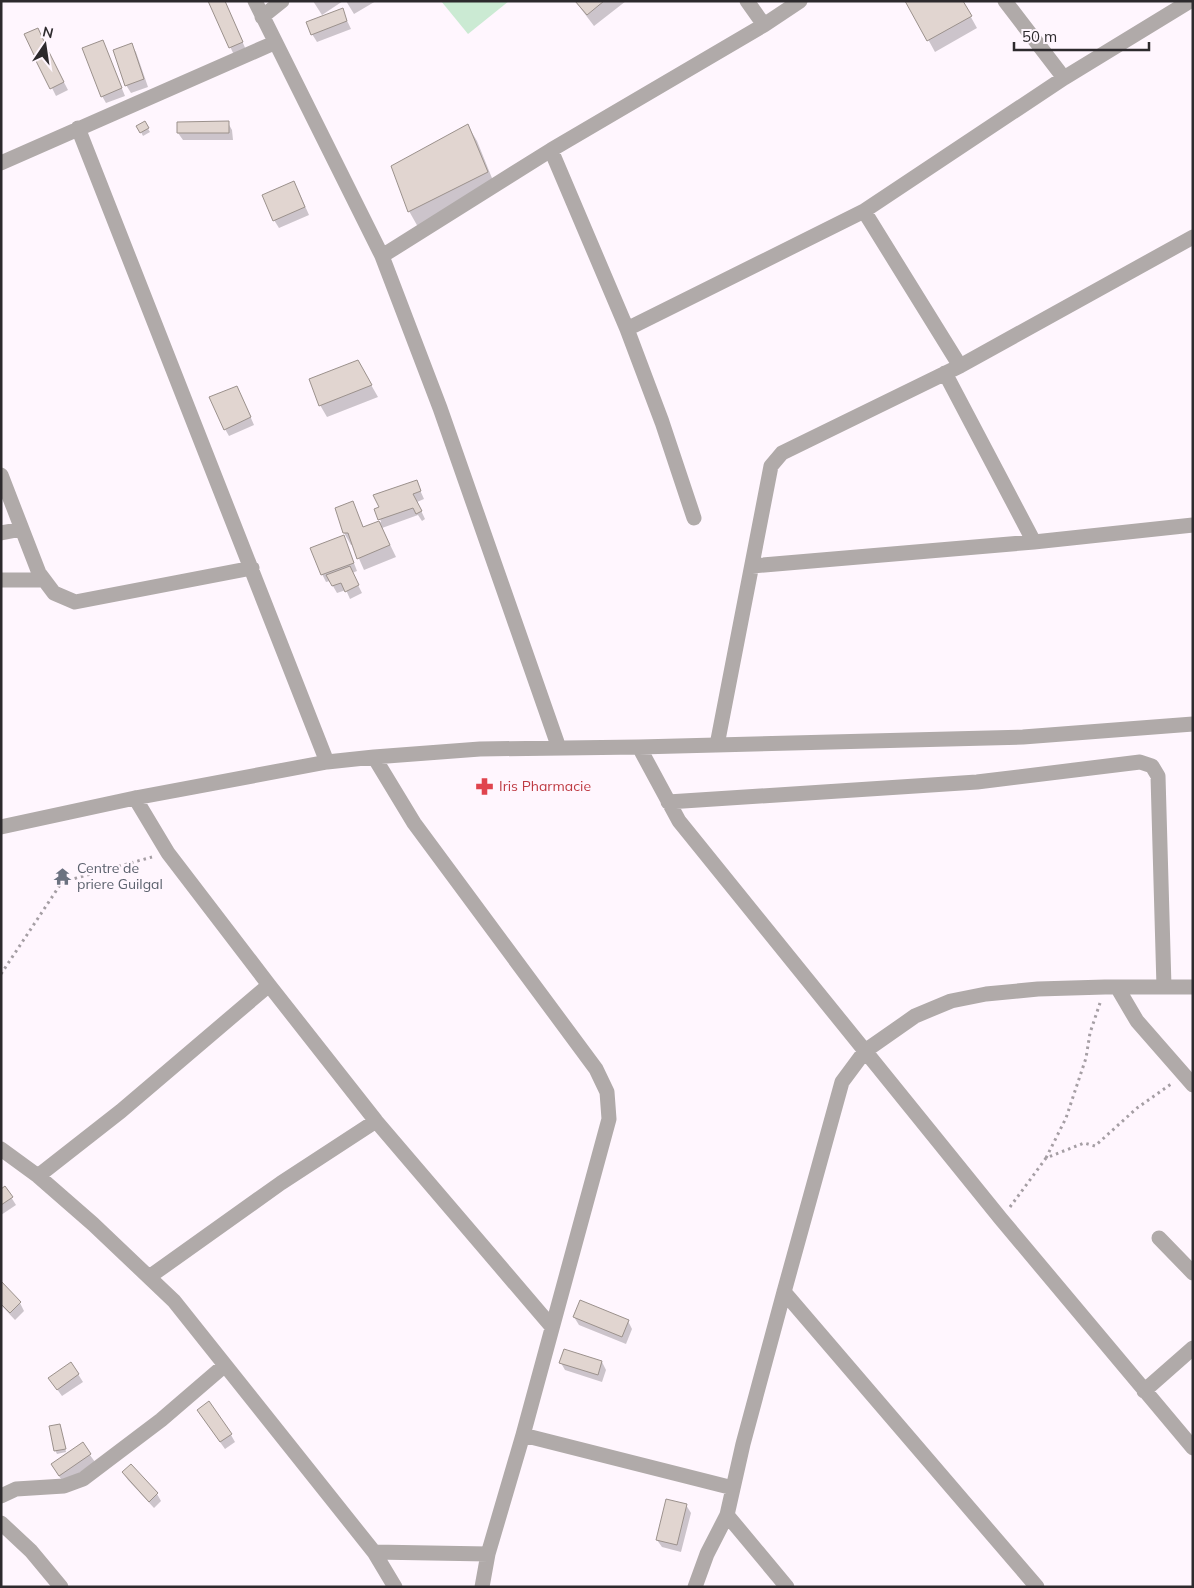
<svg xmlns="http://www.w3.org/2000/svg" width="1194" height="1588" font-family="Mulish,sans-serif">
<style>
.green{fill:#cbead3}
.shadow{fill:#0003}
.building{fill:#e1d5d0;stroke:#9b918c}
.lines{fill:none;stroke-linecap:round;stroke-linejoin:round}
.path{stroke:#a59ea4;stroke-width:3;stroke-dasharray:2.5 4;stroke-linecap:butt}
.minor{stroke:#b0aaa9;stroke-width:15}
.labels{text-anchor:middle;stroke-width:5;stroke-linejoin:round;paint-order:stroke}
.health-label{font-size:14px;fill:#be3a42;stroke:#fff6fe;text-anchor:start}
.worship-label{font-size:14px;fill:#5b616d;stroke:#fff6fe;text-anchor:start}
</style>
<rect width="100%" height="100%" fill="#fff6fe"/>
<!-- green -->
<path class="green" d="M 441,1 L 509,1 L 468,34 Z"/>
<!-- shadow -->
<path class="shadow" d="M 209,1 L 225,1 L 246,50 L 234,55 Z
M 313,1 L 343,1 L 322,15 Z
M 346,1 L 376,1 L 354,14 Z
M 575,1 L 626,1 L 594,26 Z
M 907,1 L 962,1 L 977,28 L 935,52 Z
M 342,10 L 351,29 L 317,42 L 312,34 Z
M 37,30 L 68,90 L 56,96 L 35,54 Z
M 103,42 L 125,96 L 106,103 L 102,96 Z
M 131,45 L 136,52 L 148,87 L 131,93 L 126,85 Z
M 144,122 L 150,132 L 143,136 L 138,126 Z
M 228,123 L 232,130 L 233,140 L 183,140 L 178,133 Z
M 468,126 L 477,141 L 496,188 L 418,227 L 409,211 Z
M 298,190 L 309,215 L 279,228 L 274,220 Z
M 358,362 L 378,397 L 327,417 L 320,405 Z
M 241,395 L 254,425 L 229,436 L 225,429 Z
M 416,481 L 424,499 L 417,502 L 425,519 L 422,521 L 418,515 L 382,528 L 396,557 L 364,570 L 353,545 L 351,545 L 344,533 L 352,503 L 364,528 L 381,522 L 380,519 L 380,508 Z
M 344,537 L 357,571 L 352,573 L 362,593 L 350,599 L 346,590 L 337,593 L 330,581 L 326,582 L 322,574 Z
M 1,1191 L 11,1197 L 16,1205 L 1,1215 Z
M 1,1283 L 20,1303 L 24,1311 L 15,1320 L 1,1305 Z
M 574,1317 L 628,1321 L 632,1329 L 626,1344 L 579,1325 Z
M 602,1362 L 606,1370 L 602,1382 L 565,1370 L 561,1363 Z
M 78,1374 L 83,1382 L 62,1396 L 54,1385 Z
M 203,1418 L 231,1435 L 235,1442 L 225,1449 Z
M 59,1425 L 66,1452 L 57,1454 L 55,1450 Z
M 82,1444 L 95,1462 L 64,1483 L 56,1472 Z
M 123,1473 L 157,1494 L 161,1501 L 154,1508 L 128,1480 Z
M 686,1505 L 691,1513 L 681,1552 L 662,1547 L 657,1540 Z"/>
<!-- building -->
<path class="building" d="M 208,1 L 225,1 L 243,42 L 229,48 Z
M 575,1 L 604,1 L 587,15 Z
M 905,1 L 963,1 L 972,16 L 927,41 Z
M 343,8 L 347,21 L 311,35 L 306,22 Z
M 38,28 L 47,48 L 34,55 L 24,34 Z
M 103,40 L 122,88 L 101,97 L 82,48 Z
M 132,43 L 144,79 L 125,86 L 113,50 Z
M 49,52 L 64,82 L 50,89 L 35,59 Z
M 145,121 L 149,128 L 140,133 L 136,126 Z
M 229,121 L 229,133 L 177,133 L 177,122 Z
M 468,124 L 488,172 L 408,212 L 391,166 Z
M 294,181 L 305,207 L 273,221 L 262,195 Z
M 358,360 L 372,385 L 319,406 L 309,379 Z
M 237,386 L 251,417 L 224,430 L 209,397 Z
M 417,480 L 421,491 L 413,494 L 422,511 L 416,514 L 413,508 L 378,520 L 374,509 L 379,507 L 373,495 Z
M 353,501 L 363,527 L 379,521 L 390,545 L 357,559 L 348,533 L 343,533 L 335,508 Z
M 344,535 L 354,563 L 321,575 L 310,548 Z
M 350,566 L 359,585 L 345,592 L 341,583 L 332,586 L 326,575 Z
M 5,1186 L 13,1197 L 1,1205 L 1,1189 Z
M 1,1281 L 21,1302 L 10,1313 L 1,1304 Z
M 580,1300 L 629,1320 L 622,1337 L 573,1317 Z
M 564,1349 L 602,1361 L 598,1375 L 559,1363 Z
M 71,1362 L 79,1374 L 57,1390 L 48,1378 Z
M 209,1401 L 232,1434 L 220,1442 L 197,1410 Z
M 60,1424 L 66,1449 L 54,1451 L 49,1426 Z
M 83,1442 L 91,1454 L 59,1476 L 51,1464 Z
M 131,1464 L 158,1493 L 149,1502 L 122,1472 Z
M 666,1499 L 687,1504 L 677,1545 L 656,1540 Z"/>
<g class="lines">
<!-- path -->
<path class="path" d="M 1,974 L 62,882 L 152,857
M 1046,1158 L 1066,1118 L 1086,1058 L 1090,1033 L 1100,1003
M 1010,1207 L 1046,1158 L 1084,1143 L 1095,1146 L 1137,1108 L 1171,1084"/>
<!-- minor -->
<path class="minor" d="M 255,1 L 382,256 L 440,408 L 559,748
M 747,1 L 764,25
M 1005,1 L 1064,78
M 262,17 L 282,1
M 78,128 L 327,762
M 551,150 L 627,329 L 662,422 L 694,518
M 1,163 L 274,43
M 864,211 L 960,366
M 382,256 L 551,150 L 764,25 L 800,1
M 627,329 L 864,211 L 1064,78 L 1190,1
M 945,373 L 1034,542
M 1,475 L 39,573 L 54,593 L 75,602 L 252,568
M 1,533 L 22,529
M 752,566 L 1034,542 L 1193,525
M 1,580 L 44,580
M 717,745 L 771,466 L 782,453 L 960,366 L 1193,237
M 639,747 L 679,821 L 1001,1219 L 1193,1448
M 374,757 L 414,823 L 596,1069 L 607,1092 L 609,1119 L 523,1435 L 488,1554 L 482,1587
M 135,798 L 168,853 L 269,985 L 376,1121 L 552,1327
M 668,802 L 977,782 L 1140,762 L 1152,766 L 1158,776 L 1164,987
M 1,827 L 135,798 L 327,762 L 374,757 L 480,749 L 639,747 L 1023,737 L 1193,724
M 1117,987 L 1137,1021 L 1193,1085
M 1,1149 L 38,1176 L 93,1224 L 174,1301 L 374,1552 L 395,1587
M 38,1176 L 121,1111 L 269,985
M 1159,1238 L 1193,1273
M 149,1277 L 281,1183 L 376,1121
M 784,1292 L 1037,1587
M 1144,1391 L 1193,1348
M 523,1435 L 733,1488
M 1,1496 L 16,1489 L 64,1486 L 83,1479 L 161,1420 L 225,1365
M 727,1515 L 787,1587
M 1,1523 L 31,1551 L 61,1587
M 374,1552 L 488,1554
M 695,1587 L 707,1554 L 727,1515 L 743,1444 L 784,1292 L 842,1082 L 865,1051 L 915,1016 L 951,1001 L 986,994 L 1038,989 L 1105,987 L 1193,987"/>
</g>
<!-- icons -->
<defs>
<symbol id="pharmacy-bare" viewBox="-9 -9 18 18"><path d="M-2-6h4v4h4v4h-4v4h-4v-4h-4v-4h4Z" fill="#e0444e" stroke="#fff6fe" stroke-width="2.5" paint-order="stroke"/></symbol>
<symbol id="temple-bare" viewBox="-9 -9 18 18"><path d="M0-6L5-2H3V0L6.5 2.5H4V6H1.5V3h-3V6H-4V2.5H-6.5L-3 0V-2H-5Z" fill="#6b7280" stroke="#fff6fe" stroke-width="2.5" paint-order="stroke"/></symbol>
</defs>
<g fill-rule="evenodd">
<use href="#pharmacy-bare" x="472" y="774" width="25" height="25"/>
<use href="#temple-bare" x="50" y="864" width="25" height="25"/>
</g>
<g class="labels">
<!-- health labels -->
<g class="health-label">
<text x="499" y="791">Iris Pharmacie</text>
</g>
<!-- worship labels -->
<g class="worship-label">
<text x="77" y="873">Centre de<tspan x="77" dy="16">priere Guilgal</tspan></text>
</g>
</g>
<!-- border -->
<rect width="1194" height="1588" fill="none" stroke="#2d2a2d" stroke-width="5"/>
<!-- north arrow -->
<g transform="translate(45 45) rotate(13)" stroke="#fff6fe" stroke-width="4" paint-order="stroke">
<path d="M0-4L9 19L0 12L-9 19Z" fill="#2d2a2d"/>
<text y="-8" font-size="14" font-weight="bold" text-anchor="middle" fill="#2d2a2d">N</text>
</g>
<!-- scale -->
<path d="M1014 42v8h135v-8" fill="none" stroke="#2d2a2d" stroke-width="2.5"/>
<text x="1022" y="42" font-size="15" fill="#2d2a2d" stroke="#fff6fe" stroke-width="4" paint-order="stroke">50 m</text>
</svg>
